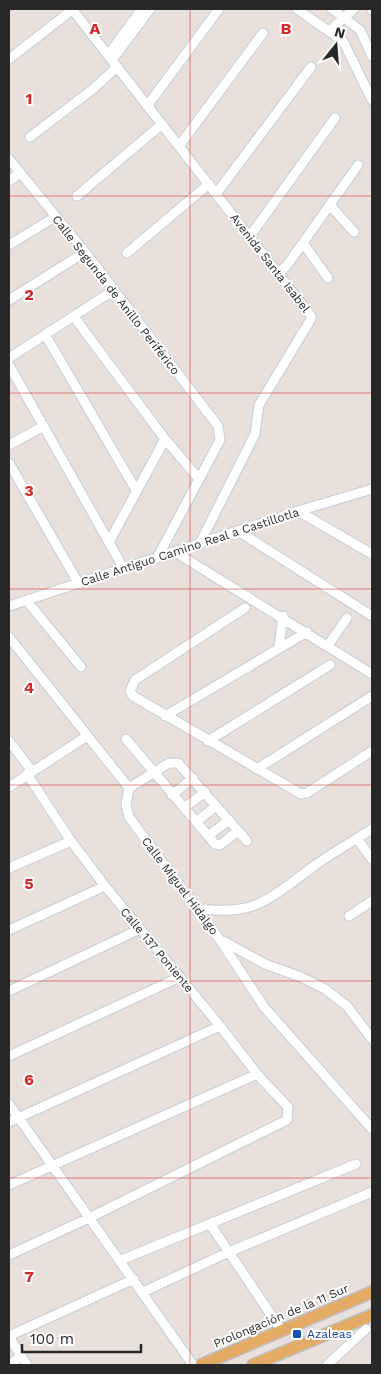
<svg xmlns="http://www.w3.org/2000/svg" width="381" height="1374" font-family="'Work Sans',sans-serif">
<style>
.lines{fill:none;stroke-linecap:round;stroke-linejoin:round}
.minor-casing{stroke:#c6ccd5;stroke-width:11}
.major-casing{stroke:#bebebe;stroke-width:14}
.minor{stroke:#fff;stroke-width:9}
.major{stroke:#e4ab65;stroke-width:11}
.grid{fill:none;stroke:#d62828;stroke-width:1;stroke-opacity:0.55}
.transit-dot{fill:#1a4fb4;stroke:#fff;stroke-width:2}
.labels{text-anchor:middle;stroke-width:4;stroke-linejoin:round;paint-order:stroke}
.street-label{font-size:12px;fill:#282828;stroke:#fff}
.transit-label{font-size:12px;fill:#164399;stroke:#fff;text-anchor:start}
.grid-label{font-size:16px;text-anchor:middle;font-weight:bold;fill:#d62828;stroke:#fff;stroke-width:4;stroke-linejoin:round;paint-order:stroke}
</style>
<rect width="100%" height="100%" fill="#e9e0db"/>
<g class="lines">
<defs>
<path id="minor" d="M 72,9 L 311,316 L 311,319 L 259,405 L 255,434 L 200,543
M 297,9 L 343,41 L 372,100
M 332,9 L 360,30 L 372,56
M 372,9 L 372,10
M 329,31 L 354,9
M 108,55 L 142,9
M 9,59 L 72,10
M 112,60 L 150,9
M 147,106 L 219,9
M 30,137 L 93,89 L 117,67
M 179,146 L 263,33
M 9,159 L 85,252 L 218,426 L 220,440 L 157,558
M 9,181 L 20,173
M 216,194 L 311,67
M 77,196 L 162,124
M 330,205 L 354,232
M 250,236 L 335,118
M 303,243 L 328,278
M 9,245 L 55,217
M 127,253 L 209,184
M 279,273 L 288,264 L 358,165
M 9,300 L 85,252
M 74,317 L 165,439 L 199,479
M 46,336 L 136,490
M 9,358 L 114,290
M 9,365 L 124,569
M 9,445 L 44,426
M 9,463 L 79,584
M 298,511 L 372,554
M 238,531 L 372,616
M 109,542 L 165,439
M 175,552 L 372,674
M 27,601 L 81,667
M 9,606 L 298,511 L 372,489
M 245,608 L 135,680 L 130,691 L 133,696 L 301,794 L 307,793 L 372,751
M 9,637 L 129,788
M 328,645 L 347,618
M 279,647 L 283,616
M 165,716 L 307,632
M 126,739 L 215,844 L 220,845 L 238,831
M 9,741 L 32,771
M 208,741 L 330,665
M 257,769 L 372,696
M 9,787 L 87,736
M 129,788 L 126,804 L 129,817 L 220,940 L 264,1007 L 372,1129
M 129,788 L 169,763 L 178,763 L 247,841
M 172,795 L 193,778
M 184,808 L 205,792
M 196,822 L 216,806
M 208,836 L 229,820
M 357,839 L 372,859
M 9,868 L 71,841
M 195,908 C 254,917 266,901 310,869 C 330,854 352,842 372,829
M 349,916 L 372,901
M 9,930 L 105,886
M 223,941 L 265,964 L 301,977 L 325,989 L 347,1006 L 372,1039
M 9,991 L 140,929
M 9,1056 L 180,977
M 9,1104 L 193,1365
M 9,1122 L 220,1026
M 9,1185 L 257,1074
M 210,1224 L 282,1331
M 9,1255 L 89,1218 L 287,1120 L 288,1107 L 257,1074 L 220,1026 L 105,886 L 71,841 L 27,774
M 121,1260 L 356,1164
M 143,1292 L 229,1252 L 372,1192
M 9,1336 L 134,1279
M 9,1337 L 27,1365
M 9,1365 L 21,1356
M 327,1365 L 366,1329"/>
<path id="major" d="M 201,1365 L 372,1292
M 253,1365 L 372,1315"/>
</defs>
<!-- minor casing -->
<use href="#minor" class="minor-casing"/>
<!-- major casing -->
<use href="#major" class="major-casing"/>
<!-- minor -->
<use href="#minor" class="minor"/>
<!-- major -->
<use href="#major" class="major"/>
</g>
<!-- grid -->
<path class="grid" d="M 190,9 L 190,1365M 9,196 L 372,196M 9,393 L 372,393M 9,589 L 372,589M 9,785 L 372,785M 9,981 L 372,981M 9,1178 L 372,1178"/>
<!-- markers -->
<rect class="transit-dot" x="292" y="1329" width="10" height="10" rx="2.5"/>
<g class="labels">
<!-- street labels -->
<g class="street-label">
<text transform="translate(270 263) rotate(52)" y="4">Avenida Santa Isabel</text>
<text transform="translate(116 295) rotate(52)" y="4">Calle Segunda de Anillo Periférico</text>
<text transform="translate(190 547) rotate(-18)" y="4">Calle Antiguo Camino Real a Castillotla</text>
<text transform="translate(180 886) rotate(53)" y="4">Calle Miguel Hidalgo</text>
<text transform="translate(157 950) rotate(50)" y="4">Calle 137 Poniente</text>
<text transform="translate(281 1316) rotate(-23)" y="4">Prolongación de la 11 Sur</text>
</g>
<!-- transit labels -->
<g class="transit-label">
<text x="307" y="1338">Azaleas</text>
</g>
</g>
<g class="grid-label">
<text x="95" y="34">A</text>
<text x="286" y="34">B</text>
<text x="29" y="104">1</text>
<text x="29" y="300">2</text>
<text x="29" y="496">3</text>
<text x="29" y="693">4</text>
<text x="29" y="889">5</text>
<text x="29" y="1085">6</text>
<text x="29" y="1282">7</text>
</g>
<!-- border -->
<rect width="381" height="1374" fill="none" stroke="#282828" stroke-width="20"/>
<!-- north arrow -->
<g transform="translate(336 45) rotate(17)" stroke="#ffffff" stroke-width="4" paint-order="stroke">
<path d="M0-4L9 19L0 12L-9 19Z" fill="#282828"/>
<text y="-8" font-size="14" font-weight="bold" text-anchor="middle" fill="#282828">N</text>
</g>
<!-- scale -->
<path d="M22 1344v8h119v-8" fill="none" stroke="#282828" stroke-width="2.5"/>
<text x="30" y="1344" font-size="15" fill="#282828" stroke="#ffffff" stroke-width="4" paint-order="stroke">100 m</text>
</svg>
